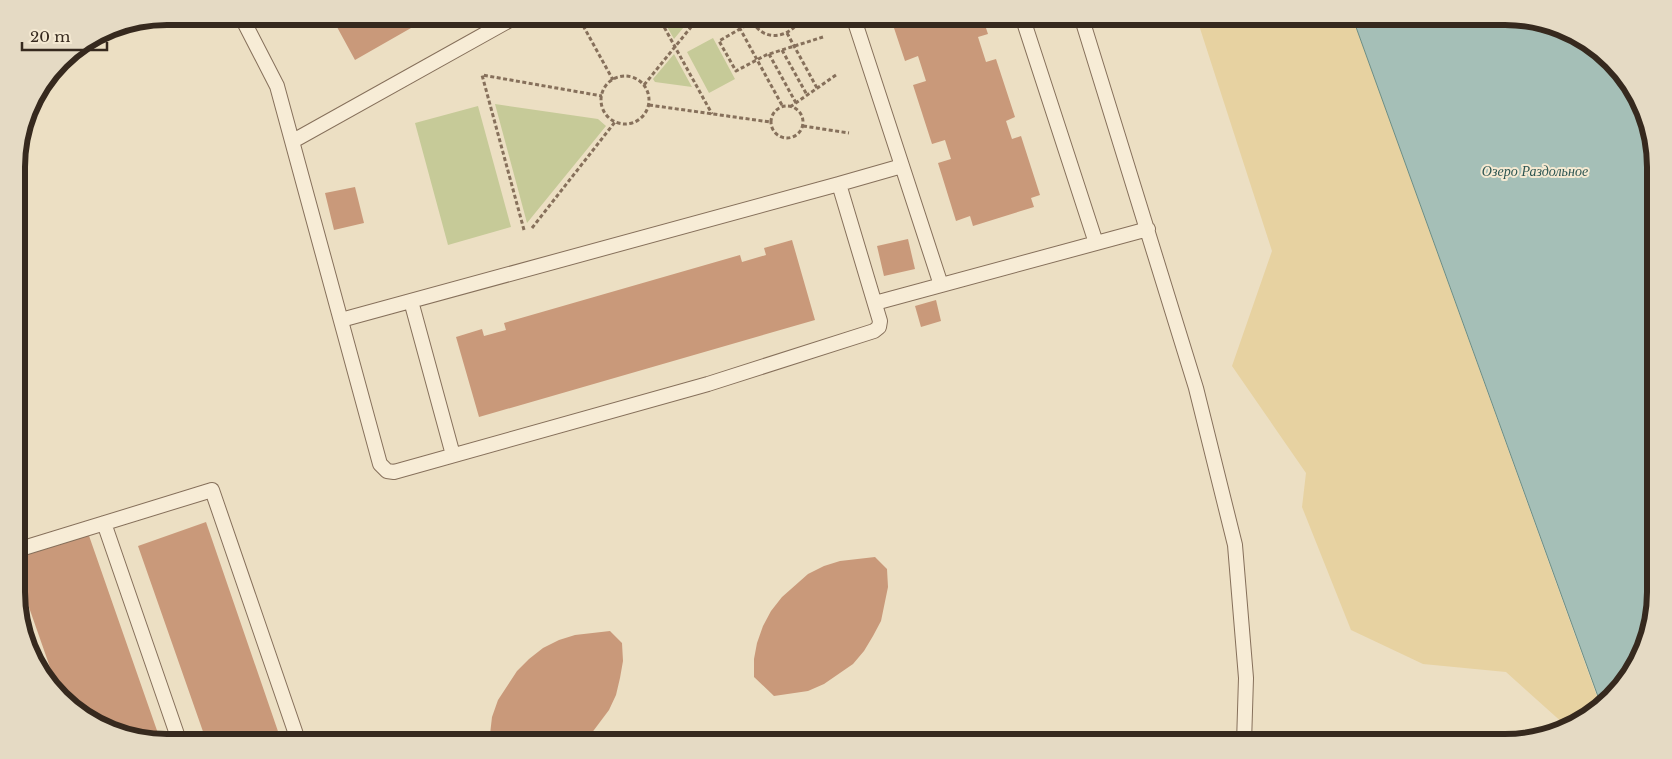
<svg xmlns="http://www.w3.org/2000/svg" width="1672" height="759" font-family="'Libre Baskerville',serif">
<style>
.green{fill:#c6ca98}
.sand{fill:#e7d2a1}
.water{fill:#a5bfb7;stroke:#6c8d84}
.building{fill:#c9997a}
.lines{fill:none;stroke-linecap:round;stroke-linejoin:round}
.lane-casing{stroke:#86705b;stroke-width:16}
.path{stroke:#86705b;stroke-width:3;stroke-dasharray:4 2.5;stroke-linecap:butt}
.lane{stroke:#f7ecd6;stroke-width:14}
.labels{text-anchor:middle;stroke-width:4;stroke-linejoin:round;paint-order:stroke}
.water-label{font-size:14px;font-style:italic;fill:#2e5652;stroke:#f4e9d2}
.rim{fill:none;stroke:#36291e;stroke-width:6}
</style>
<rect width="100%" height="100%" fill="#ecdfc3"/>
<!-- green -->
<path class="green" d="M 661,16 L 693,16 L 674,39 Z
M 713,38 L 735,79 L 709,93 L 687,52 Z
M 674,54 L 692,87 L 655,82 L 653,79 Z
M 495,104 L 598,119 L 606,126 L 527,223 Z
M 478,106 L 511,227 L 448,245 L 415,123 Z"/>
<!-- sand -->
<path class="sand" d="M 1196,16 L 1352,16 L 1599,702 L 1605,703 L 1589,717 L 1565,725 L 1506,672 L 1423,664 L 1351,630 L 1302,507 L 1306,473 L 1232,366 L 1272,251 Z"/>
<!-- water -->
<path class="water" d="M 1352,16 L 1505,16 L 1563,28 L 1625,75 L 1654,147 L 1656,592 L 1644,650 L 1619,691 L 1605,703 L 1600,702 Z"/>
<!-- building -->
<path class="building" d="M 331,16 L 432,16 L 355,60 Z
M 890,16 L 982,16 L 988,34 L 978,37 L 986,62 L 996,59 L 1015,117 L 1006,121 L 1012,139 L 1021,136 L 1040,195 L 1031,198 L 1034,207 L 973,226 L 970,216 L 956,221 L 938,163 L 951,159 L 945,140 L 932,144 L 913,85 L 926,81 L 918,56 L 905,61 Z
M 355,187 L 364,223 L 334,230 L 325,193 Z
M 908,239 L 915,269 L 884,276 L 877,246 Z
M 792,240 L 815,320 L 479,417 L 456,337 L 482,329 L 484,336 L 506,330 L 504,323 L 740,255 L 742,262 L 766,255 L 764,248 Z
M 936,300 L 941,321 L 921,327 L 915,306 Z
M 206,522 L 282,743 L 207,743 L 138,546 Z
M 87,530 L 161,742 L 109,731 L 59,693 L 17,573 L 17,555 Z
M 875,557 L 887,569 L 888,587 L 881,621 L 873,636 L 864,651 L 853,664 L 824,684 L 808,691 L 774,696 L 754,677 L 754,659 L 757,643 L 763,626 L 771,611 L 782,597 L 808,574 L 824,566 L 840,561 Z
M 610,631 L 622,643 L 623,661 L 620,678 L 616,695 L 609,710 L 588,738 L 582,743 L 489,743 L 492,717 L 498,700 L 517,671 L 529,659 L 543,648 L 559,640 L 575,635 Z"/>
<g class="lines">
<defs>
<path id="lane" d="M 241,16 L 277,86 L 380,464 L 387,471 L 394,472 L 708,384 L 874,331 L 879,327 L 880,321 L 839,184 L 341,320
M 853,16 L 941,285
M 1022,16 L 1096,243
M 1081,16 L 1196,388 L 1235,545 L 1246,678 L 1244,743
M 293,141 L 517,16
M 839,184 L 902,166
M 411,301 L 453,455
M 875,303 L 1148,229
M 104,523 L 180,743
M 17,550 L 212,490 L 299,743"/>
</defs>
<!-- lane casing -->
<use href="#lane" class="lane-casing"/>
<!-- path -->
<path class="path" d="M 658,16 L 712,114
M 733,16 L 783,107
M 750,16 C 760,44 791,40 802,16
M 580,20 L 613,80
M 752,22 L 719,41 L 736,71 L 766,55 L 823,37
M 787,33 L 817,88
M 782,50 L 807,95
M 769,54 L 796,103
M601 100a24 24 0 1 1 48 0a24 24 0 1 1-48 0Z
M 644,85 L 700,16
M 649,105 L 770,122
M771 122a16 16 0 1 1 32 0a16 16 0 1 1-32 0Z
M 790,107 L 836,75
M 803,126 L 849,133
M 532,228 L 615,122
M 524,230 L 482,75 L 602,96"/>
<!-- lane -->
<use href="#lane" class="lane"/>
</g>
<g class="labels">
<!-- water labels -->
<g class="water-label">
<text x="1535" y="176">Озеро Раздольное</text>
</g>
</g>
<!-- crop -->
<path d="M0 0H1672V759H0ZM167 25H1505A142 142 0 0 1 1647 167V592A142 142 0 0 1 1505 734H167A142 142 0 0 1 25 592V167A142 142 0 0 1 167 25Z" fill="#e5dac4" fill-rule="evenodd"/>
<path class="rim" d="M167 25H1505A142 142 0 0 1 1647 167V592A142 142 0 0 1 1505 734H167A142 142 0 0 1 25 592V167A142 142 0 0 1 167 25Z"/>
<!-- scale -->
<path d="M22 42v8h85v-8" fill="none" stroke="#36291e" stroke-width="2.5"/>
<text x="30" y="42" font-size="15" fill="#36291e" stroke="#f4e9d2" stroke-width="4" paint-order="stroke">20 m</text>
</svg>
